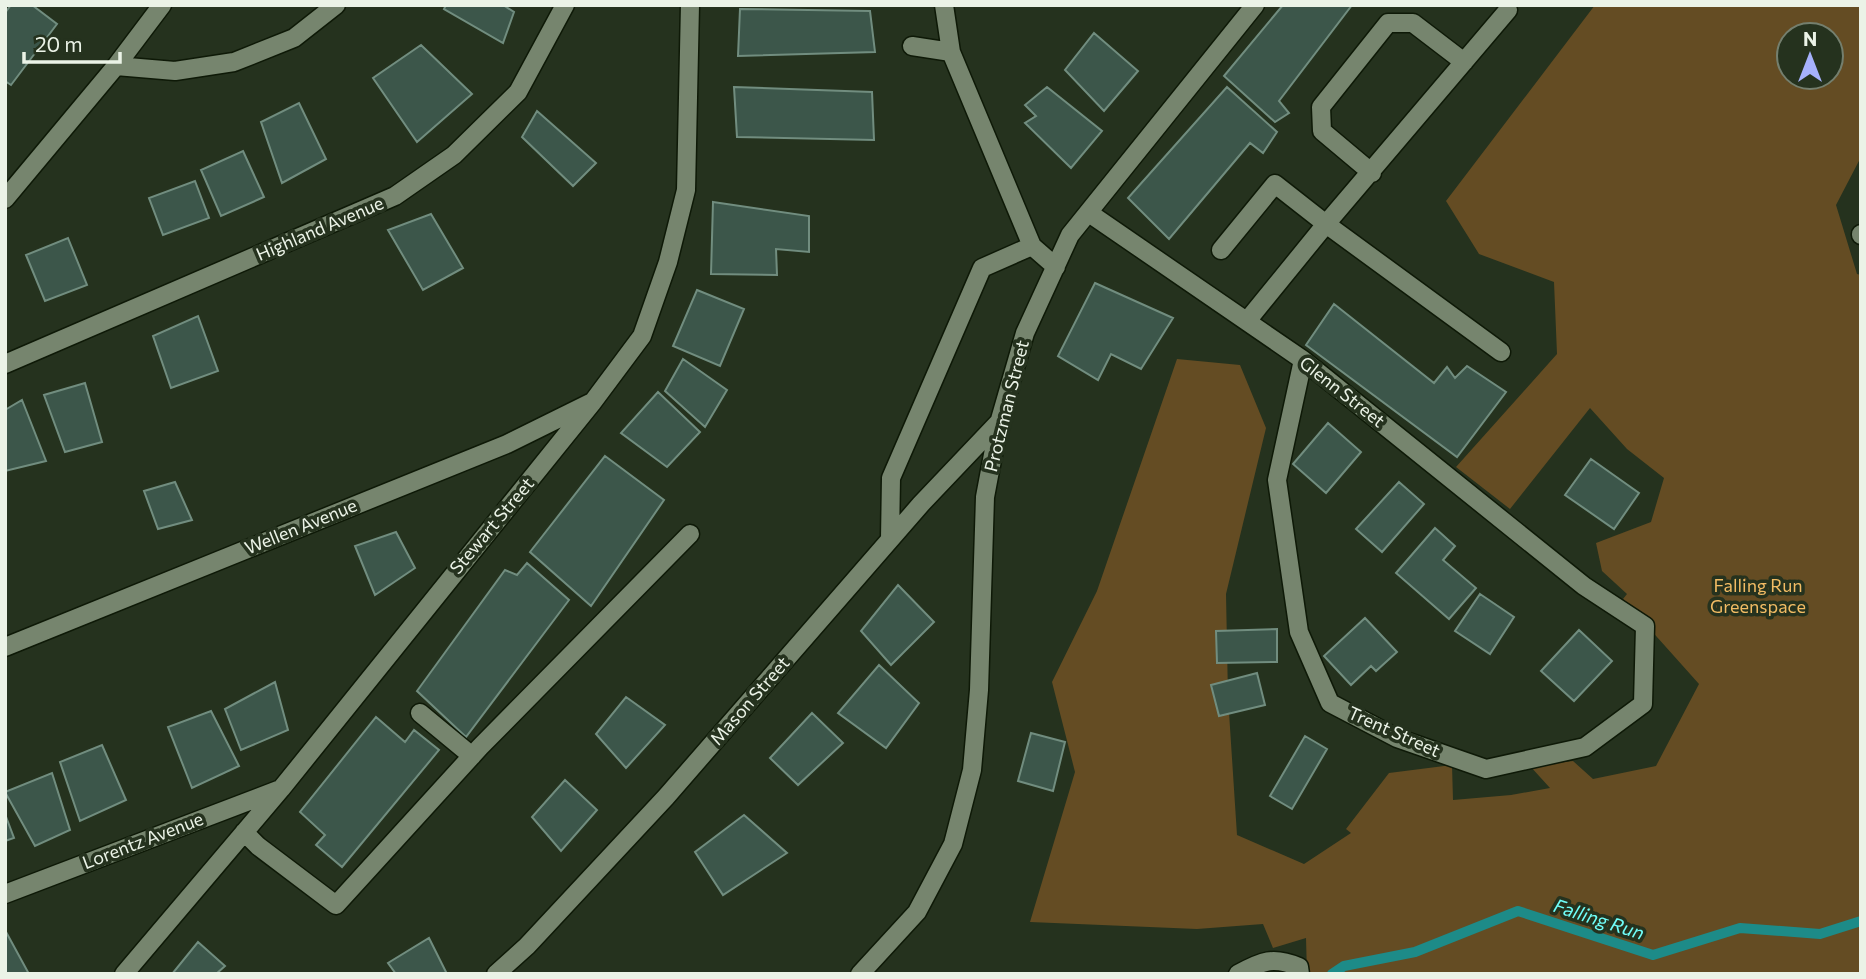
<svg xmlns="http://www.w3.org/2000/svg" width="1866" height="979" font-family="Commissioner,sans-serif">
<style>
.green{fill:#644c23;fill-rule:evenodd}
.lines{fill:none;stroke-linecap:round;stroke-linejoin:round}
.stream{stroke:#1d8b88;stroke-width:10}
.building{fill:#3c564a;stroke:#718d7f;stroke-width:2}
.minor-casing{stroke:#0e1907;stroke-width:21}
.minor{stroke:#76856e;stroke-width:18}
.labels{text-anchor:middle;stroke-width:7;stroke-linejoin:round;paint-order:stroke}
.street-label{font-size:18px;fill:#ebf3e7;stroke:#25321e}
.park-label{font-size:18px;fill:#f2bc64;stroke:#25321e}
.water-label{font-size:19px;font-style:italic;fill:#70fef9;stroke:#25321e}
</style>
<rect width="100%" height="100%" fill="#25321e"/>
<!-- green -->
<path class="green" d="M 1595,5 L 1861,5 L 1861,157 L 1836,205 L 1857,274 L 1861,275 L 1861,974 L 1307,974 L 1306,938 L 1273,948 L 1263,924 L 1197,929 L 1030,922 L 1075,772 L 1052,682 L 1097,591 L 1177,359 L 1240,365 L 1266,428 L 1226,594 L 1228,697 L 1237,835 L 1304,864 L 1351,833 L 1346,829 L 1389,773 L 1452,765 L 1453,800 L 1511,795 L 1550,788 L 1530,766 L 1573,761 L 1593,779 L 1656,766 L 1699,684 L 1623,599 L 1627,594 L 1602,571 L 1596,543 L 1651,522 L 1664,478 L 1627,449 L 1590,408 L 1510,509 L 1456,467 L 1557,354 L 1554,282 L 1479,254 L 1446,201 ZM 1789,35 L 1831,35 L 1831,77 L 1789,77 Z"/>
<g class="lines">
<!-- stream -->
<path class="stream" d="M 1332,974 L 1344,966 L 1415,952 L 1518,911 L 1653,955 L 1740,928 L 1820,934 L 1861,921"/>
</g>
<!-- building -->
<path class="building" d="M 11,5 L 32,5 L 57,24 L 11,85 L 5,81 L 5,13 Z
M 446,5 L 503,5 L 514,12 L 503,43 L 444,9 Z
M 1283,5 L 1352,5 L 1279,101 L 1289,113 L 1275,122 L 1224,76 Z
M 740,9 L 870,11 L 875,52 L 738,56 Z
M 1094,33 L 1138,71 L 1104,111 L 1065,70 Z
M 421,45 L 472,94 L 417,142 L 373,78 Z
M 734,87 L 872,92 L 874,140 L 737,137 Z
M 1047,87 L 1102,131 L 1071,168 L 1025,123 L 1036,116 L 1025,105 Z
M 1227,87 L 1277,132 L 1263,153 L 1250,143 L 1169,239 L 1128,198 Z
M 299,103 L 326,159 L 282,183 L 261,122 Z
M 537,111 L 596,163 L 573,186 L 522,137 Z
M 243,151 L 264,197 L 221,216 L 201,170 Z
M 195,181 L 209,218 L 163,235 L 149,198 Z
M 713,202 L 809,216 L 809,252 L 776,249 L 777,275 L 711,274 Z
M 431,214 L 463,268 L 423,290 L 388,230 Z
M 68,238 L 87,285 L 45,301 L 26,255 Z
M 1095,283 L 1173,318 L 1141,369 L 1111,354 L 1098,380 L 1058,356 Z
M 697,290 L 744,309 L 720,366 L 673,346 Z
M 1334,304 L 1434,383 L 1447,367 L 1455,378 L 1467,366 L 1506,392 L 1457,457 L 1306,345 Z
M 198,316 L 218,371 L 171,388 L 153,336 Z
M 683,359 L 727,390 L 705,427 L 665,391 Z
M 85,383 L 102,442 L 65,452 L 44,395 Z
M 658,392 L 700,432 L 667,467 L 621,433 Z
M 22,400 L 46,461 L 5,471 L 5,410 Z
M 1328,423 L 1361,452 L 1326,493 L 1293,464 Z
M 605,456 L 664,500 L 591,606 L 530,552 Z
M 1591,459 L 1639,493 L 1614,529 L 1565,495 Z
M 175,482 L 192,520 L 158,529 L 144,491 Z
M 1399,482 L 1424,504 L 1382,552 L 1356,529 Z
M 1435,528 L 1455,546 L 1443,560 L 1476,588 L 1449,619 L 1396,573 Z
M 396,532 L 415,568 L 375,595 L 355,546 Z
M 527,563 L 569,600 L 466,737 L 417,691 L 505,570 L 517,575 Z
M 898,585 L 934,622 L 891,665 L 861,631 Z
M 1480,594 L 1514,617 L 1490,654 L 1455,631 Z
M 1365,618 L 1397,652 L 1376,671 L 1371,666 L 1351,685 L 1324,656 Z
M 1277,629 L 1277,662 L 1217,663 L 1216,631 Z
M 1579,630 L 1612,661 L 1574,701 L 1541,671 Z
M 879,665 L 919,703 L 886,748 L 838,713 Z
M 1257,673 L 1265,705 L 1219,716 L 1211,685 Z
M 275,682 L 288,730 L 241,750 L 225,709 Z
M 626,697 L 665,725 L 626,768 L 596,734 Z
M 211,711 L 239,766 L 192,788 L 168,727 Z
M 812,713 L 843,743 L 798,785 L 770,758 Z
M 376,717 L 405,742 L 414,730 L 439,750 L 342,867 L 316,845 L 325,835 L 300,812 Z
M 1031,733 L 1065,742 L 1053,791 L 1018,781 Z
M 1305,736 L 1327,749 L 1292,809 L 1270,796 Z
M 102,745 L 126,800 L 80,821 L 60,762 Z
M 52,773 L 70,830 L 35,846 L 5,792 Z
M 565,780 L 597,810 L 561,851 L 532,817 Z
M 5,814 L 14,838 L 5,841 Z
M 744,815 L 787,853 L 723,895 L 695,852 Z
M 5,930 L 29,974 L 5,974 Z
M 429,938 L 447,974 L 396,974 L 388,963 Z
M 198,942 L 225,966 L 216,974 L 172,974 Z"/>
<g class="lines">
<defs>
<path id="minor" d="M 944,5 L 951,52
M 912,46 L 951,52 L 1032,246 L 1056,267
M 116,66 L 175,71 L 234,62 L 294,38 L 336,5
M 1372,173 L 1322,131 L 1321,107 L 1388,23 L 1413,23 L 1464,62
M 5,199 L 116,66 L 162,5
M 1089,213 L 1303,360 L 1584,586 L 1645,626 L 1643,704 L 1585,747 L 1486,769 L 1397,738 L 1330,703 L 1299,632 L 1277,480 L 1303,360
M 1861,234 L 1861,235
M 1221,250 L 1275,184 L 1326,224 L 1501,352
M 1247,321 L 1326,224 L 1508,10
M 5,364 L 395,196 L 454,155 L 518,92 L 565,5
M 890,539 L 891,478 L 982,268 L 1032,246
M 5,647 L 507,444 L 590,403
M 420,713 L 472,756
M 244,832 L 258,846 L 336,905 L 480,747 L 690,534
M 5,894 L 278,790
M 124,974 L 281,789 L 592,403 L 642,336 L 668,262 L 686,190 L 690,5
M 496,974 L 527,946 L 666,797 L 921,504 L 998,423
M 860,974 L 917,912 L 953,844 L 972,770 L 979,690 L 985,497 L 999,423 L 1025,333 L 1070,235 L 1255,5
M 1238,974 C 1262,961 1273,956 1299,967 L 1300,974"/>
</defs>
<!-- minor casing -->
<use href="#minor" class="minor-casing"/>
<!-- minor -->
<use href="#minor" class="minor"/>
</g>
<g class="labels">
<!-- street labels -->
<g class="street-label">
<text transform="translate(320 229) rotate(-23)" y="6">Highland Avenue</text>
<text transform="translate(1342 392) rotate(38)" y="6">Glenn Street</text>
<text transform="translate(1007 406) rotate(-76)" y="6">Protzman Street</text>
<text transform="translate(492 526) rotate(-50)" y="6">Stewart Street</text>
<text transform="translate(301 527) rotate(-22)" y="6">Wellen Avenue</text>
<text transform="translate(750 701) rotate(-49)" y="6">Mason Street</text>
<text transform="translate(1394 732) rotate(24)" y="6">Trent Street</text>
<text transform="translate(143 841) rotate(-21)" y="6">Lorentz Avenue</text>
</g>
<!-- park labels -->
<g class="park-label">
<text x="1758" y="592">Falling Run<tspan x="1758" dy="21">Greenspace</tspan></text>
</g>
<!-- water labels -->
<g class="water-label">
<text transform="translate(1599 919) rotate(18)" y="7">Falling Run</text>
</g>
</g>
<!-- border -->
<rect width="1866" height="979" fill="none" stroke="#ebf3e7" stroke-width="14"/>
<!-- north arrow -->
<g transform="translate(1810 56)"><circle r="33" fill="#25321e" stroke="#747f6e" stroke-width="2"/>
<path d="M0-5L12 26L0 18L-12 26Z" fill="#a6b1fc"/>
<text y="-10" font-size="19" font-weight="bold" text-anchor="middle" fill="#ebf3e7">N</text>
</g>
<!-- scale -->
<path d="M24 52v10h96v-10" fill="none" stroke="#ebf3e7" stroke-width="3.5"/>
<text x="35" y="52" font-size="21" fill="#ebf3e7" stroke="#25321e" stroke-width="5" paint-order="stroke">20 m</text>
</svg>
